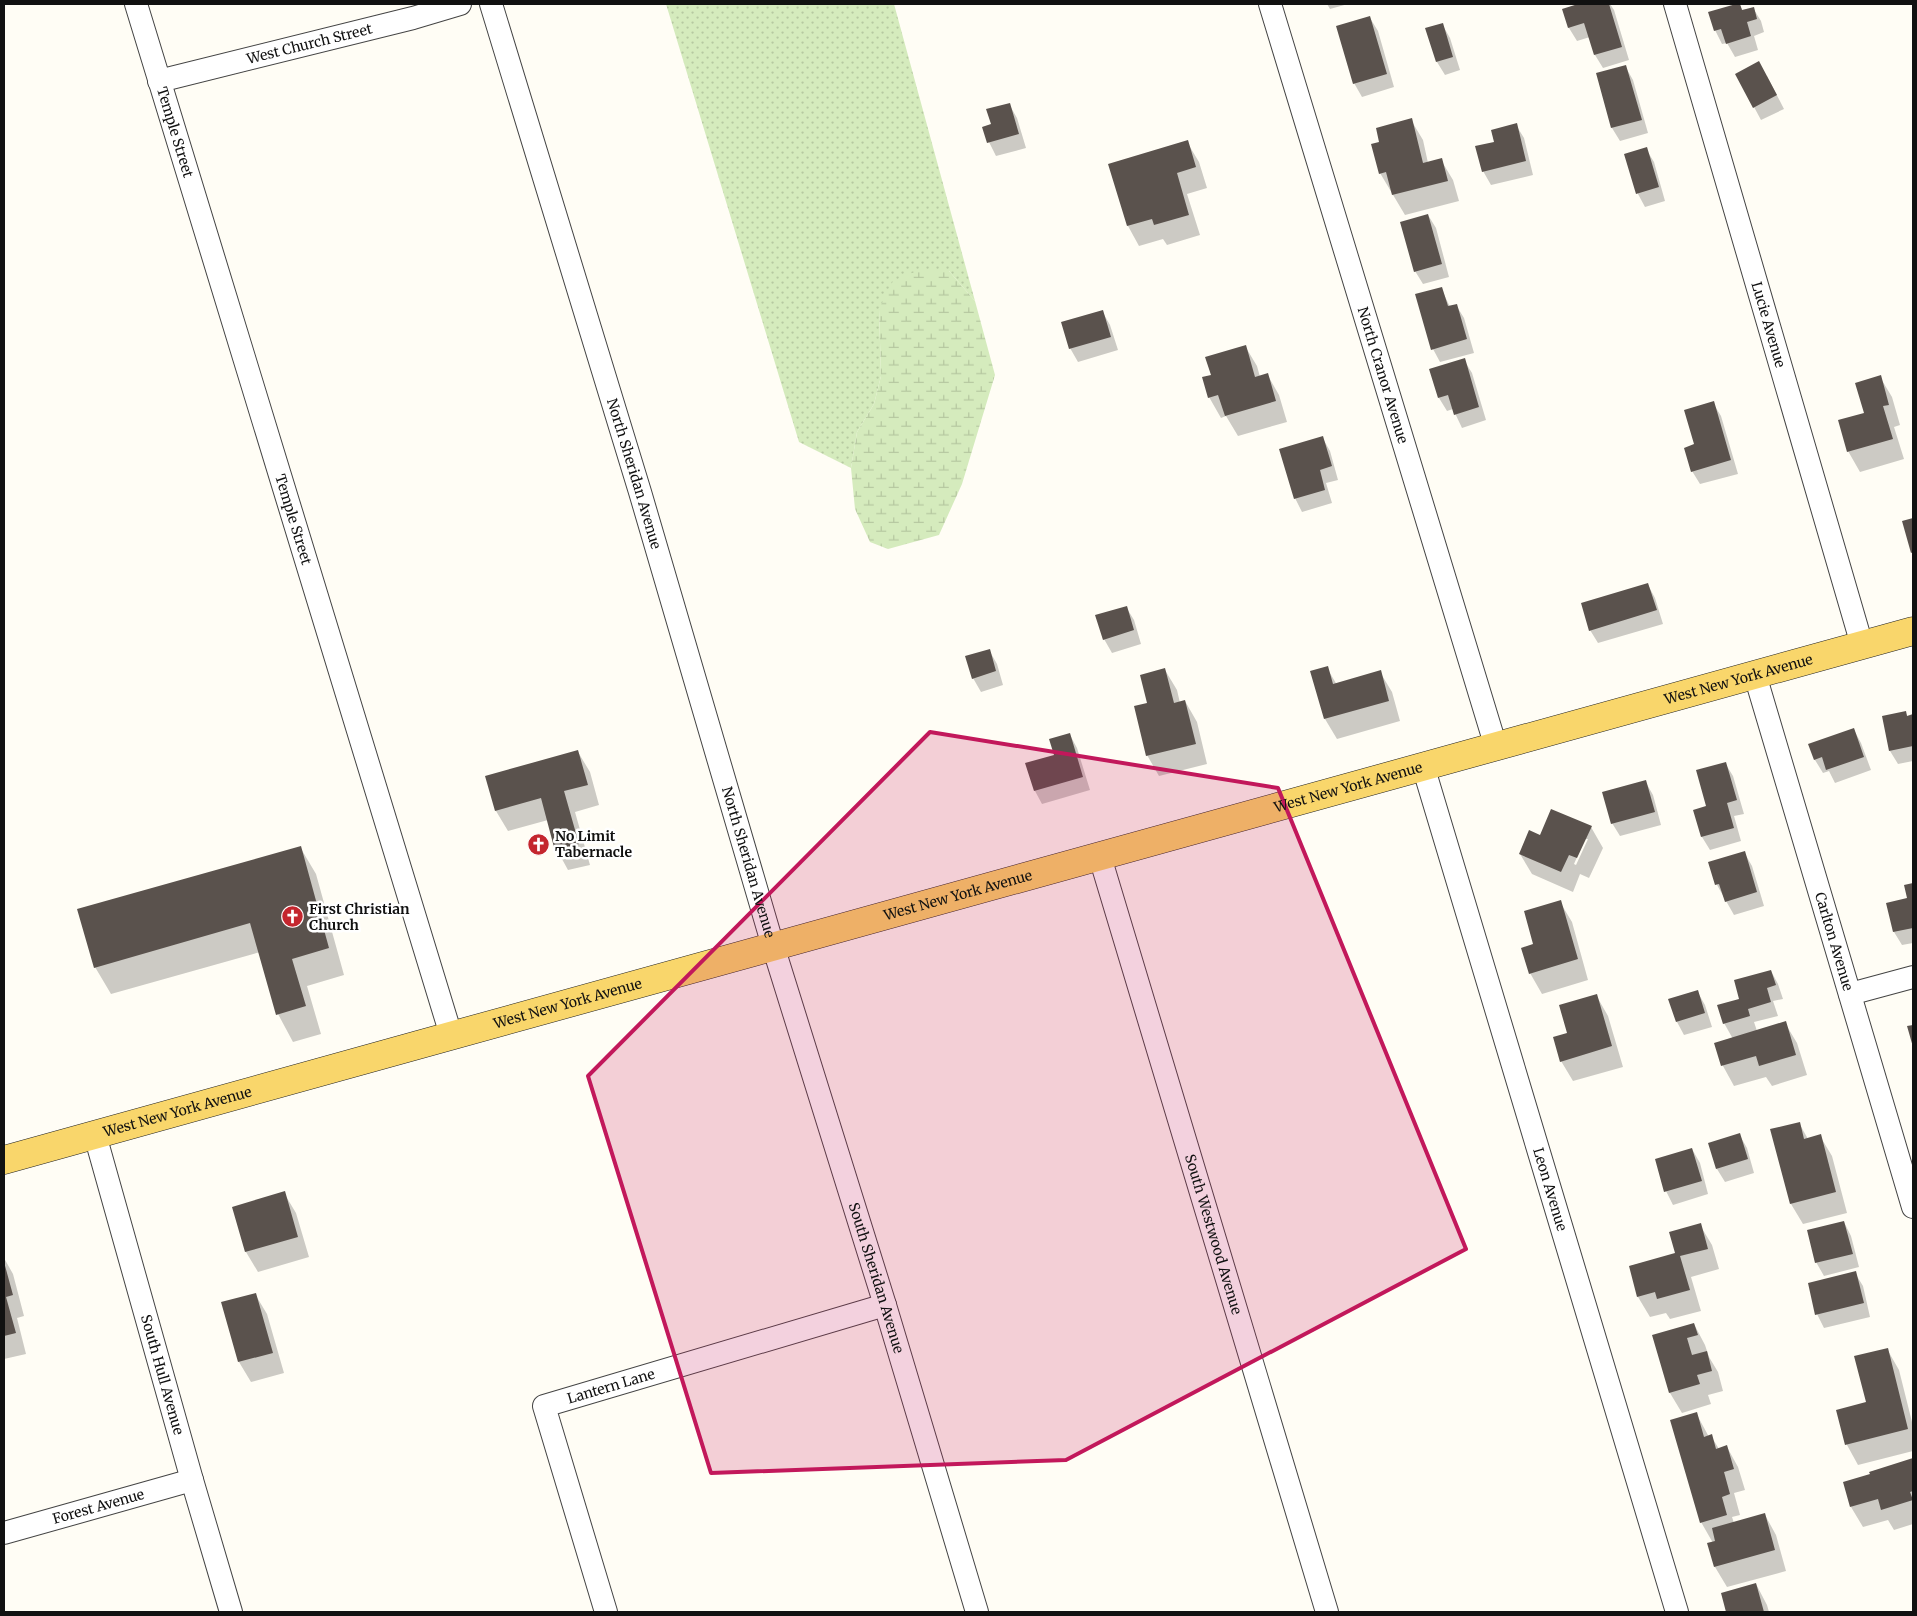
<svg xmlns="http://www.w3.org/2000/svg" width="1917" height="1616" font-family="Merriweather,serif">
<style>
.grass{fill:url(#grass-dots)}
.wetland{fill:url(#wetland-marsh)}
.shadow{fill:#0003;fill-rule:evenodd}
.building{fill:#5a524d}
.lines{fill:none;stroke-linecap:round;stroke-linejoin:round}
.minor-casing{stroke:#444;stroke-width:24}
.major-casing{stroke:#222;stroke-width:29}
.minor{stroke:#fff;stroke-width:22}
.major{stroke:#f9d66b;stroke-width:28}
.marked{fill:#c2185b;fill-opacity:0.2;stroke:#c2185b;stroke-width:4;stroke-linejoin:round}
.labels{text-anchor:middle;stroke-width:5;stroke-linejoin:round;paint-order:stroke}
.street-label{font-size:14px;fill:#111;stroke:#fff}
.poi-label{font-size:14px;font-weight:bold;fill:#111;stroke:#fff;text-anchor:start}
</style>
<defs>
<pattern id="grass-dots" width="8" height="8" patternUnits="userSpaceOnUse" patternTransform="scale(1.25)"><rect width="8" height="8" fill="#d5ebbd"/><path d="M2 2h.1M6 6h.1" fill="none" stroke="#b6c8a1" stroke-width="1.8" stroke-linecap="round"/></pattern>
<pattern id="wetland-marsh" width="20" height="14" patternUnits="userSpaceOnUse" patternTransform="scale(1.25)"><rect width="20" height="14" fill="#d5ebbd"/><path d="M1 5h8M5 5V1M11 12h8M15 12V8" fill="none" stroke="#b6c8a1"/></pattern>
</defs>
<rect width="100%" height="100%" fill="#fffdf5"/>
<!-- grass -->
<path class="grass" d="M 666,4 L 894,4 L 975,301 L 949,271 L 879,309 L 881,376 L 874,404 L 857,432 L 851,468 L 799,442 Z"/>
<!-- wetland -->
<path class="wetland" d="M 917,271 L 949,271 L 975,301 L 995,375 L 962,484 L 939,535 L 888,549 L 870,542 L 855,509 L 851,468 L 857,432 L 874,404 L 881,376 L 879,309 L 893,281 Z"/>
<!-- shadow -->
<path class="shadow" d="M 1327,4 L 1348,4 L 1330,9 Z
M 1583,4 L 1610,4 L 1614,10 L 1629,60 L 1603,68 L 1595,55 L 1590,37 L 1577,41 L 1569,28 L 1564,10 Z
M 1739,4 L 1743,11 L 1753,8 L 1761,21 L 1764,32 L 1754,36 L 1758,50 L 1735,57 L 1727,43 L 1722,44 L 1715,30 Z
M 1370,18 L 1378,31 L 1394,87 L 1362,97 L 1354,83 Z
M 1442,24 L 1450,38 L 1460,70 L 1445,75 L 1437,62 Z
M 1625,66 L 1633,80 L 1648,133 L 1620,141 L 1612,128 Z
M 1767,76 L 1784,109 L 1761,120 L 1754,107 Z
M 1009,104 L 1017,118 L 1026,148 L 996,156 L 989,142 L 992,125 Z
M 1411,120 L 1423,140 L 1428,163 L 1441,160 L 1453,180 L 1459,201 L 1405,215 L 1380,173 L 1381,143 Z
M 1516,125 L 1524,138 L 1533,175 L 1491,185 L 1483,171 L 1495,143 Z
M 1187,142 L 1199,162 L 1207,188 L 1187,194 L 1200,235 L 1167,245 L 1163,239 L 1139,246 L 1128,226 L 1109,165 Z
M 1646,149 L 1654,162 L 1665,201 L 1645,207 L 1638,194 L 1626,155 Z
M 1428,215 L 1436,228 L 1449,277 L 1423,284 L 1415,271 Z
M 1441,288 L 1450,307 L 1456,305 L 1464,318 L 1474,353 L 1440,362 L 1433,349 Z
M 1102,311 L 1110,325 L 1118,350 L 1078,362 L 1070,348 Z
M 1245,346 L 1257,366 L 1260,377 L 1267,374 L 1279,395 L 1287,422 L 1238,436 L 1226,416 L 1221,418 L 1209,397 L 1212,376 Z
M 1464,360 L 1472,373 L 1486,420 L 1462,428 L 1453,409 L 1447,411 L 1439,398 Z
M 1880,377 L 1892,397 L 1900,425 L 1894,427 L 1904,459 L 1860,472 L 1848,451 Z
M 1713,403 L 1721,416 L 1738,474 L 1700,484 L 1692,471 L 1696,445 Z
M 1322,437 L 1330,451 L 1338,480 L 1326,483 L 1332,503 L 1302,512 L 1295,498 Z
M 1648,585 L 1655,598 L 1663,624 L 1598,643 L 1590,630 Z
M 1126,607 L 1134,620 L 1141,644 L 1112,653 L 1104,639 Z
M 989,650 L 997,664 L 1003,685 L 981,692 L 973,678 Z
M 1327,668 L 1337,685 L 1380,672 L 1392,692 L 1400,721 L 1337,739 L 1325,719 L 1312,672 Z
M 1165,670 L 1177,690 L 1180,703 L 1185,701 L 1197,722 L 1207,764 L 1159,776 L 1147,755 L 1148,704 Z
M 1905,712 L 1908,717 L 1913,716 L 1913,761 L 1898,764 L 1890,751 Z
M 1854,730 L 1861,743 L 1871,770 L 1835,783 L 1829,771 L 1823,773 L 1815,760 L 1810,745 Z
M 1070,735 L 1077,748 L 1090,790 L 1042,804 L 1035,791 L 1027,764 L 1056,756 Z
M 578,752 L 590,772 L 599,805 L 575,812 L 590,865 L 568,870 L 557,850 L 548,820 L 508,831 L 496,811 L 487,777 Z
M 1725,763 L 1733,776 L 1744,814 L 1734,816 L 1741,841 L 1710,850 L 1702,837 L 1695,811 L 1708,807 Z
M 1645,781 L 1653,795 L 1661,825 L 1620,836 L 1612,823 Z
M 1591,827 L 1603,848 L 1589,878 L 1580,874 L 1573,892 L 1532,874 L 1520,854 L 1541,836 ZM 1585,839 L 1588,839 L 1576,865 L 1574,864 Z
M 300,847 L 316,874 L 344,975 L 307,986 L 321,1034 L 293,1042 L 278,1014 L 260,952 L 111,994 L 95,967 Z
M 1744,852 L 1752,866 L 1764,906 L 1734,915 L 1717,885 Z
M 1913,884 L 1913,943 L 1902,945 L 1894,932 L 1887,904 L 1908,899 L 1905,886 Z
M 1560,902 L 1572,922 L 1588,980 L 1542,994 L 1530,973 L 1535,945 Z
M 1771,971 L 1778,984 L 1783,999 L 1773,1001 L 1778,1016 L 1754,1022 L 1757,1031 L 1785,1023 L 1797,1043 L 1807,1075 L 1772,1086 L 1766,1077 L 1734,1086 L 1723,1066 L 1716,1044 L 1733,1039 L 1724,1023 L 1741,1000 Z
M 1697,991 L 1705,1005 L 1712,1027 L 1684,1035 L 1677,1022 Z
M 1596,995 L 1608,1016 L 1623,1067 L 1573,1081 L 1561,1061 Z
M 1799,1123 L 1808,1139 L 1820,1136 L 1832,1156 L 1847,1213 L 1803,1224 L 1791,1204 Z
M 1739,1134 L 1747,1148 L 1754,1173 L 1725,1182 L 1717,1169 Z
M 1692,1149 L 1700,1163 L 1708,1194 L 1673,1205 L 1666,1191 Z
M 284,1193 L 296,1213 L 309,1257 L 258,1272 L 246,1252 L 233,1208 Z
M 1844,1222 L 1851,1236 L 1859,1267 L 1824,1276 L 1816,1262 Z
M 1700,1225 L 1712,1245 L 1719,1269 L 1691,1277 L 1701,1311 L 1670,1319 L 1666,1313 L 1650,1317 L 1638,1297 L 1630,1266 L 1676,1254 Z
M 4,1258 L 13,1274 L 24,1316 L 17,1318 L 26,1354 L 4,1359 Z
M 1855,1273 L 1863,1286 L 1870,1317 L 1824,1328 L 1817,1314 Z
M 255,1294 L 267,1314 L 284,1373 L 251,1382 L 239,1362 L 223,1303 Z
M 1694,1324 L 1705,1345 L 1709,1357 L 1718,1372 L 1723,1391 L 1708,1395 L 1711,1404 L 1682,1413 L 1670,1393 L 1653,1336 Z
M 1887,1349 L 1899,1370 L 1913,1426 L 1913,1451 L 1858,1465 L 1847,1445 L 1838,1411 L 1867,1403 Z
M 1696,1413 L 1709,1437 L 1711,1436 L 1719,1449 L 1727,1447 L 1738,1467 L 1745,1490 L 1734,1493 L 1740,1515 L 1732,1517 L 1734,1523 L 1765,1515 L 1776,1535 L 1786,1571 L 1727,1587 L 1715,1567 L 1709,1544 L 1713,1543 L 1701,1522 Z
M 1913,1460 L 1913,1524 L 1894,1530 L 1888,1520 L 1863,1527 L 1851,1507 L 1871,1475 L 1870,1472 Z
M 1756,1584 L 1767,1605 L 1769,1612 L 1728,1612 L 1722,1594 Z"/>
<!-- building -->
<path class="building" d="M 1578,4 L 1609,4 L 1622,47 L 1594,55 L 1584,23 L 1568,28 L 1562,9 Z
M 1736,4 L 1740,4 L 1742,10 L 1754,7 L 1757,19 L 1747,22 L 1751,36 L 1726,44 L 1721,29 L 1714,31 L 1708,12 Z
M 1370,16 L 1387,74 L 1353,84 L 1336,26 Z
M 1443,23 L 1453,57 L 1436,62 L 1425,28 Z
M 1759,61 L 1777,95 L 1753,108 L 1735,74 Z
M 1626,65 L 1642,120 L 1611,128 L 1596,73 Z
M 1010,103 L 1019,134 L 987,143 L 982,127 L 991,124 L 986,109 Z
M 1412,118 L 1423,163 L 1442,158 L 1448,181 L 1392,195 L 1386,172 L 1379,174 L 1371,144 L 1379,142 L 1376,128 Z
M 1517,123 L 1526,161 L 1482,172 L 1475,146 L 1494,142 L 1491,130 Z
M 1188,140 L 1196,167 L 1177,173 L 1189,215 L 1154,225 L 1152,219 L 1127,226 L 1108,164 Z
M 1647,147 L 1659,187 L 1636,194 L 1624,154 Z
M 1428,214 L 1442,264 L 1414,272 L 1400,222 Z
M 1442,287 L 1448,306 L 1457,304 L 1467,339 L 1431,350 L 1415,294 Z
M 1103,310 L 1111,337 L 1069,349 L 1061,322 Z
M 1246,345 L 1255,377 L 1268,373 L 1276,401 L 1225,416 L 1218,395 L 1208,398 L 1202,377 L 1211,375 L 1205,357 Z
M 1465,358 L 1479,407 L 1454,415 L 1448,395 L 1438,398 L 1429,369 Z
M 1881,375 L 1889,405 L 1883,406 L 1893,439 L 1847,452 L 1838,420 L 1864,413 L 1855,383 Z
M 1714,401 L 1731,460 L 1691,472 L 1684,448 L 1694,444 L 1684,410 Z
M 1323,436 L 1332,466 L 1320,470 L 1325,490 L 1294,499 L 1279,449 Z
M 1913,518 L 1913,552 L 1911,553 L 1902,521 Z
M 1648,583 L 1657,610 L 1589,631 L 1581,603 Z
M 1127,606 L 1134,630 L 1103,640 L 1095,615 Z
M 990,649 L 996,671 L 972,679 L 965,656 Z
M 1328,666 L 1333,684 L 1381,670 L 1389,701 L 1324,719 L 1310,671 Z
M 1165,668 L 1174,703 L 1185,700 L 1196,744 L 1146,756 L 1134,706 L 1147,703 L 1140,675 Z
M 1906,711 L 1907,716 L 1913,714 L 1913,746 L 1889,751 L 1882,716 Z
M 1854,728 L 1864,757 L 1826,770 L 1822,757 L 1814,760 L 1808,744 Z
M 1070,733 L 1083,777 L 1034,791 L 1025,763 L 1054,755 L 1049,739 Z
M 578,750 L 588,785 L 564,791 L 579,844 L 555,851 L 541,798 L 495,811 L 485,776 Z
M 1726,762 L 1737,800 L 1727,803 L 1734,828 L 1701,837 L 1693,810 L 1706,806 L 1696,770 Z
M 1646,780 L 1655,812 L 1611,824 L 1602,792 Z
M 1551,809 L 1592,826 L 1577,858 L 1569,855 L 1561,872 L 1519,854 L 1529,830 L 1540,835 Z
M 301,846 L 329,948 L 292,959 L 306,1006 L 276,1015 L 250,923 L 94,968 L 77,909 Z
M 1745,851 L 1757,892 L 1725,902 L 1719,884 L 1715,885 L 1708,862 Z
M 1913,883 L 1913,928 L 1893,932 L 1886,903 L 1907,898 L 1904,885 Z
M 1561,900 L 1578,959 L 1529,974 L 1521,948 L 1533,944 L 1524,911 Z
M 1771,970 L 1776,985 L 1767,988 L 1771,1002 L 1748,1009 L 1750,1016 L 1723,1024 L 1717,1005 L 1739,999 L 1734,980 Z
M 1698,990 L 1705,1013 L 1676,1022 L 1668,999 Z
M 1597,994 L 1612,1046 L 1560,1062 L 1553,1037 L 1567,1033 L 1559,1005 Z
M 1786,1021 L 1796,1055 L 1759,1066 L 1756,1056 L 1721,1066 L 1714,1043 Z
M 1913,1025 L 1913,1047 L 1907,1026 Z
M 1800,1122 L 1804,1139 L 1821,1134 L 1836,1192 L 1790,1204 L 1770,1129 Z
M 1740,1133 L 1748,1159 L 1716,1169 L 1708,1143 Z
M 1692,1148 L 1702,1181 L 1664,1192 L 1655,1159 Z
M 285,1191 L 298,1237 L 245,1252 L 232,1207 Z
M 1844,1221 L 1853,1254 L 1815,1263 L 1807,1230 Z
M 1701,1223 L 1708,1249 L 1680,1256 L 1690,1290 L 1657,1299 L 1655,1292 L 1637,1297 L 1629,1266 L 1675,1253 L 1669,1232 Z
M 4,1262 L 13,1295 L 6,1297 L 16,1333 L 4,1336 Z
M 1856,1271 L 1864,1303 L 1815,1315 L 1808,1283 Z
M 256,1293 L 273,1353 L 238,1362 L 221,1302 Z
M 1694,1323 L 1698,1335 L 1687,1338 L 1692,1355 L 1707,1351 L 1712,1371 L 1697,1375 L 1700,1384 L 1669,1393 L 1652,1335 Z
M 1888,1348 L 1908,1429 L 1845,1445 L 1836,1410 L 1866,1402 L 1854,1356 Z
M 1697,1412 L 1704,1437 L 1712,1434 L 1716,1449 L 1727,1445 L 1734,1469 L 1724,1472 L 1730,1494 L 1722,1497 L 1727,1515 L 1700,1523 L 1670,1420 Z
M 1913,1458 L 1913,1491 L 1910,1492 L 1913,1500 L 1881,1510 L 1878,1499 L 1850,1507 L 1843,1482 L 1870,1474 L 1869,1472 Z
M 1765,1513 L 1775,1550 L 1714,1567 L 1707,1543 L 1715,1541 L 1712,1528 Z
M 1756,1583 L 1764,1612 L 1726,1612 L 1721,1593 Z"/>
<g class="lines">
<defs>
<g id="minor">
<path id="s1" d="M 136,4 L 451,1035"/>
<path id="s2" d="M 491,4 L 640,492 L 773,946 L 885,1305 L 977,1612"/>
<path id="s3" d="M 1270,4 L 1496,747"/>
<path id="s4" d="M 1675,4 L 1862,645"/>
<path id="s5" d="M 159,81 L 413,18 L 460,4"/>
<path id="s6" d="M 1755,675 L 1913,1207"/>
<path id="s7" d="M 1423,766 L 1677,1612"/>
<path id="s8" d="M 1100,857 L 1327,1612"/>
<path d="M 1850,994 L 1913,977"/>
<path id="s9" d="M 95,1135 L 192,1480 L 231,1612"/>
<path id="s10" d="M 4,1533 L 192,1480"/>
<path id="s11" d="M 606,1612 L 544,1406 L 885,1305"/>
</g>
<g id="major">
<path id="s12" d="M 4,1160 C 640,983 1276,807 1913,631"/>
</g>
</defs>
<!-- minor casing -->
<use href="#minor" class="minor-casing"/>
<!-- major casing -->
<use href="#major" class="major-casing"/>
<!-- minor -->
<use href="#minor" class="minor"/>
<!-- major -->
<use href="#major" class="major"/>
</g>
<!-- marked area -->
<path class="marked" d="M 930,732 L 1278,788 L 1466,1249 L 1066,1460 L 711,1473 L 588,1076 Z"/>
<!-- icons -->
<defs>
<symbol id="church-disc" viewBox="-11 -11 22 22"><circle r="9.5" fill="#c4262e" stroke="#fff"/><path d="M-1.2-6h2.4v3.5h3.3v2.4h-3.3V6h-2.4V-.1h-3.3v-2.4h3.3Z" fill="#fff"/></symbol>
</defs>
<g fill-rule="evenodd">
<use href="#church-disc" x="526" y="832" width="25" height="25"/>
<use href="#church-disc" x="280" y="904" width="25" height="25"/>
</g>
<g class="labels">
<!-- street labels -->
<g class="street-label">
<text dy="5" stroke="none"><textPath href="#s5" startOffset="155">West Church Street</textPath></text>
<text dy="5" stroke="none"><textPath href="#s1" startOffset="134">Temple Street</textPath></text>
<text dy="5" stroke="none"><textPath href="#s4" startOffset="334">Lucie Avenue</textPath></text>
<text dy="5" stroke="none"><textPath href="#s3" startOffset="388">North Cranor Avenue</textPath></text>
<text dy="5" stroke="none"><textPath href="#s2" startOffset="491">North Sheridan Avenue</textPath></text>
<text dy="5" stroke="none"><textPath href="#s1" startOffset="539">Temple Street</textPath></text>
<text dy="5" stroke="none"><textPath href="#s12" startOffset="1800">West New York Avenue</textPath></text>
<text dy="5" stroke="none"><textPath href="#s12" startOffset="1395">West New York Avenue</textPath></text>
<text dy="5" stroke="none"><textPath href="#s2" startOffset="896">North Sheridan Avenue</textPath></text>
<text dy="5" stroke="none"><textPath href="#s12" startOffset="990">West New York Avenue</textPath></text>
<text dy="5" stroke="none"><textPath href="#s6" startOffset="278">Carlton Avenue</textPath></text>
<text dy="5" stroke="none"><textPath href="#s12" startOffset="585">West New York Avenue</textPath></text>
<text dy="5" stroke="none"><textPath href="#s12" startOffset="180">West New York Avenue</textPath></text>
<text dy="5" stroke="none"><textPath href="#s7" startOffset="442">Leon Avenue</textPath></text>
<text dy="5" stroke="none"><textPath href="#s8" startOffset="394">South Westwood Avenue</textPath></text>
<text dy="5" stroke="none"><textPath href="#s2" startOffset="1331">South Sheridan Avenue</textPath></text>
<text dy="5" stroke="none"><textPath href="#s9" startOffset="249">South Hull Avenue</textPath></text>
<text dy="5" stroke="none"><textPath href="#s11" startOffset="285">Lantern Lane</textPath></text>
<text dy="5" stroke="none"><textPath href="#s10" startOffset="98">Forest Avenue</textPath></text>
</g>
<!-- poi labels -->
<g class="poi-label">
<text x="555" y="841">No Limit<tspan x="555" dy="16">Tabernacle</tspan></text>
<text x="309" y="914">First Christian<tspan x="309" dy="16">Church</tspan></text>
</g>
</g>
<!-- border -->
<rect width="1917" height="1616" fill="none" stroke="#111111" stroke-width="10"/>
</svg>
